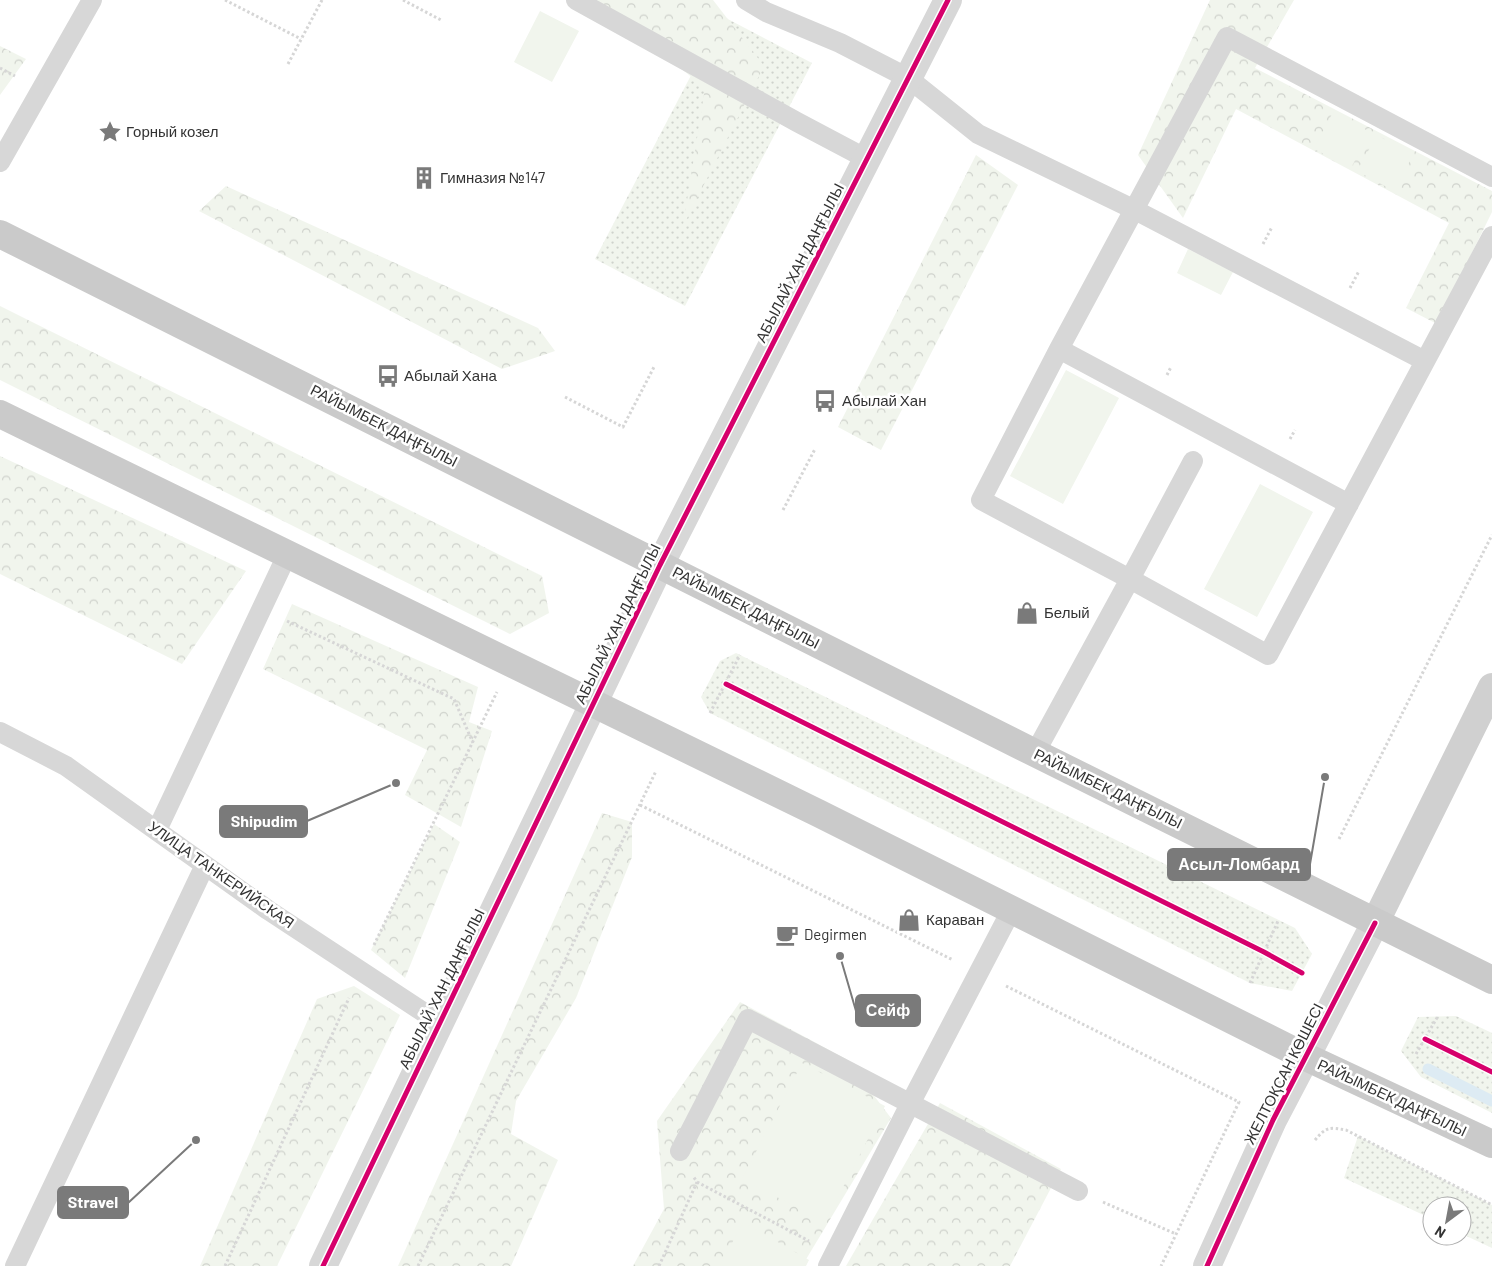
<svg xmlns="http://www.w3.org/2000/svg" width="1492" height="1266" font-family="Barlow,sans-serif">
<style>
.grass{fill:url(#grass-dots)}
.forest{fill:url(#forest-crowns)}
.park{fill:#f1f5ed}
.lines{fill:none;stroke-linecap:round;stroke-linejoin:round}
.stream{stroke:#ddebf3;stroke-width:11}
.path{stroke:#d6d6d6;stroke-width:3;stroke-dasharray:2.5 2.5;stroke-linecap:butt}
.service{stroke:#d7d7d7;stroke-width:20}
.minor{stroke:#d7d7d7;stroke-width:28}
.tertiary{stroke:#d7d7d7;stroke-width:28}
.secondary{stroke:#d0d0d0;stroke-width:28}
.primary{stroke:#cacaca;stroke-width:28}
.cycleway-casing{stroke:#fff;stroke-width:8}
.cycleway{stroke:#d6006c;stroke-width:5}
.labels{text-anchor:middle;stroke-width:5;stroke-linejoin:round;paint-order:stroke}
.poi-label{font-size:15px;fill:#333;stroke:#fff;text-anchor:start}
.street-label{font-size:15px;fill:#333;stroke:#fff}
.leader{fill:none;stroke:#7a7a7a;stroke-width:2}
.callout-dot{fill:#7a7a7a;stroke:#fff;stroke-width:2}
.callout{fill:#7a7a7a;stroke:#7a7a7a;stroke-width:2}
.callout-label{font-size:16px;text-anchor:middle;font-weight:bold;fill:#fff}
</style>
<defs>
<pattern id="grass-dots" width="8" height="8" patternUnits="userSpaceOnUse" patternTransform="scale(1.25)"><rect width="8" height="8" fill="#f1f5ed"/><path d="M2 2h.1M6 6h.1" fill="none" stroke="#cfd2cc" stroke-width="1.8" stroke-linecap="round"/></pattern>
<pattern id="forest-crowns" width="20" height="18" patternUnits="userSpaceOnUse" patternTransform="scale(1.25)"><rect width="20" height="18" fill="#f1f5ed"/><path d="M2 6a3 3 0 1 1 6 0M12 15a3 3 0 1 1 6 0" fill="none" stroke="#cfd2cc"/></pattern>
</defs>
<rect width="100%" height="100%" fill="#fff"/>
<!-- grass -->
<path class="grass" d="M 722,16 L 812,63 L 685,306 L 595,259 Z
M 736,653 L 1295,928 L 1312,954 L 1292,991 L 1250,983 L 710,713 L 701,697 L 720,661 Z
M 1456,1016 L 1492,1033 L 1492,1113 L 1421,1077 L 1401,1051 L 1418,1017 Z
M 1358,1136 L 1492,1205 L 1492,1248 L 1462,1234 L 1462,1206 L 1432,1206 L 1432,1219 L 1344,1178 Z"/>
<!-- forest -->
<path class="forest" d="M 588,0 L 713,0 L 764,66 L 683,226 L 705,88 L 641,36 Z
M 1210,0 L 1294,0 L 1255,68 L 1492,191 L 1492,212 L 1437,324 L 1406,308 L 1449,223 L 1236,109 L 1183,218 L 1138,155 Z
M 0,46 L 26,59 L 0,95 Z
M 976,155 L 1018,185 L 881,450 L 838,427 Z
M 226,186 L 538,328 L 555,351 L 502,369 L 199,211 Z
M 0,306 L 542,576 L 549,613 L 510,634 L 0,380 Z
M 0,456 L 246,571 L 182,664 L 0,574 Z
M 292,604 L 478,687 L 469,722 L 492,731 L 461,827 L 405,795 L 427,750 L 263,669 Z
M 602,813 L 632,822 L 632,857 L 576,998 L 516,1101 L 511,1134 L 558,1160 L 511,1266 L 398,1266 Z
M 434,824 L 460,842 L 405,978 L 371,950 Z
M 354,986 L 400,1015 L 277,1266 L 200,1266 L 317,999 Z
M 740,1002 L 846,1059 L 891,1118 L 802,1266 L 633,1266 L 664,1209 L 657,1121 Z
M 940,1103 L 1061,1169 L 1010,1266 L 846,1266 Z"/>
<!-- park -->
<path class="park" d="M 540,11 L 579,31 L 552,82 L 514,62 Z
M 1333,112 L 1370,132 L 1351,168 L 1314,149 Z
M 1377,135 L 1413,155 L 1394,191 L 1357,171 Z
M 1188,249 L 1233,272 L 1221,295 L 1177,273 Z
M 1066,370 L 1119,398 L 1063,504 L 1010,476 Z
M 1260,484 L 1313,512 L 1257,617 L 1204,589 Z
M 802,1063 L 885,1106 L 825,1222 L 742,1179 Z
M 743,1222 L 809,1260 L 806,1266 L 720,1266 Z"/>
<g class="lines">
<!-- stream -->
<path class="stream" d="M 1428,1069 L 1492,1101"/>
<!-- path -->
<path class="path" d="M 225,0 L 301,39
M 403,0 L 441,20
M 288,64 L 322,0
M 0,68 L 15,76
M 1263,244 L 1272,227
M 1350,288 L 1359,271
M 1167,375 L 1171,367
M 565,397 L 623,427 L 654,367
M 1290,439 L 1295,430
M 783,510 L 815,449
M 287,621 L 454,699 L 473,743
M 710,713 L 740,655
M 640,805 L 953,960
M 1339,839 L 1492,535
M 374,945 L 497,692
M 1250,983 L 1278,921
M 1006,986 L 1239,1102 L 1161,1266
M 1416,1054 L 1438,1016
M 1315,1140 C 1326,1127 1329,1127 1346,1130 L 1492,1205
M 697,1182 L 809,1241
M 1103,1202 L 1176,1234
M 225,1266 L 349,998
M 418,1266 L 656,771
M 659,1266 L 697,1182 L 693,1176"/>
<!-- service -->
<path class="service" d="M 576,0 L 797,122 L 867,159
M 746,0 L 766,12 L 840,43 L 908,78 L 978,134 L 1133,209 L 1425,361
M 0,162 L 92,0
M 1059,349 L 1349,504
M 1193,461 L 1130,579 L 981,500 L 1059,349 L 1227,37 L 1492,177
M 0,732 L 66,766 L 268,910 L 440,1023
M 1035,753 L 1130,579 L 1268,655 L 1492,236
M 157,830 L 287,555
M 680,1151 L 748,1019 L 1078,1191
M 15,1266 L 205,865
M 828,1266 L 910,1104 L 1012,909"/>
<!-- minor -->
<path class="minor" d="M 1207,1266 L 1273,1120 L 1306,1057"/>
<!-- tertiary -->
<path class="tertiary" d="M 1306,1057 L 1375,923
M 323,1266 L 660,565 L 948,0"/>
<!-- secondary -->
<path class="secondary" d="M 1375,923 L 1492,687"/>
<!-- primary -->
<path class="primary" d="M 0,234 L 1035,753 L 1492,980
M 0,414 L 818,813 L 1306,1057 L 1492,1144"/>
<defs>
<path id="cycleway" d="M 726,684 L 1264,952 L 1302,973
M 1425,1039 L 1492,1072
M 323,1266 L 660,565 L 948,0
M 1207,1266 L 1273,1120 L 1375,923"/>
</defs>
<!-- cycleway casing -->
<use href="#cycleway" class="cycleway-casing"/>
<!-- cycleway -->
<use href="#cycleway" class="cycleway"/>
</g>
<!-- icons -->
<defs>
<symbol id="sight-bare" viewBox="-9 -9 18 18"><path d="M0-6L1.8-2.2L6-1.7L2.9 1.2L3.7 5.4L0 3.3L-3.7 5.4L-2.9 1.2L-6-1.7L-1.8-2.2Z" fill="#7a7a7a" stroke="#fff" stroke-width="2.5" paint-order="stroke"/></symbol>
<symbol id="building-bare" viewBox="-9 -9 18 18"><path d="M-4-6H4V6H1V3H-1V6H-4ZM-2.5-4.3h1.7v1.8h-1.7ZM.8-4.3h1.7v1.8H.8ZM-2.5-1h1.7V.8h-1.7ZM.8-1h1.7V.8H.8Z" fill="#7a7a7a" stroke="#fff" stroke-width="2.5" paint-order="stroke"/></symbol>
<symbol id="bus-bare" viewBox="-9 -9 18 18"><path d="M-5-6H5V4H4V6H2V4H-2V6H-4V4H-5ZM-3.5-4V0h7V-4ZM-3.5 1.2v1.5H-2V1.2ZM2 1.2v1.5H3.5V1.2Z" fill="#7a7a7a" stroke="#fff" stroke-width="2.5" paint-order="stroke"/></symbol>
<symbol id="shop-bare" viewBox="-9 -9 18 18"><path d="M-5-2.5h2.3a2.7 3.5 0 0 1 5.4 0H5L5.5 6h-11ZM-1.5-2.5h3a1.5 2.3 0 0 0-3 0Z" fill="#7a7a7a" stroke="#fff" stroke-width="2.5" paint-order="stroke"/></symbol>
<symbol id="cafe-bare" viewBox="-9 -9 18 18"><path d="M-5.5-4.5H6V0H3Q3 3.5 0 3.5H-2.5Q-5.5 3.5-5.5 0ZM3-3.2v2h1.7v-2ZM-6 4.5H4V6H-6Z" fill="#7a7a7a" stroke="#fff" stroke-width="2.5" paint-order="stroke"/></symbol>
</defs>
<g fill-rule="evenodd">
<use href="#sight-bare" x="94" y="116" width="32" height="32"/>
<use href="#building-bare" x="408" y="162" width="32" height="32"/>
<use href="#bus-bare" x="372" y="360" width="32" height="32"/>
<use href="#bus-bare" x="809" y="385" width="32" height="32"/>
<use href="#shop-bare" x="1011" y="597" width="32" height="32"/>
<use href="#shop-bare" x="893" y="904" width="32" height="32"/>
<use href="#cafe-bare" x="771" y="919" width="32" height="32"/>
</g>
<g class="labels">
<!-- poi labels -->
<g class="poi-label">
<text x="126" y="137">Горный козел</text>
<text x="440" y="183">Гимназия №147</text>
<text x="404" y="381">Абылай Хана</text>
<text x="842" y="406">Абылай Хан</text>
<text x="1044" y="618">Белый</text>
<text x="926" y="925">Караван</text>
<text x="804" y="940">Degirmen</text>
</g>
<!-- street labels -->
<g class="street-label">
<text transform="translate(800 263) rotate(-63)" y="5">АБЫЛАЙ ХАН ДАҢҒЫЛЫ</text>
<text transform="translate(384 426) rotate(27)" y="5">РАЙЫМБЕК ДАҢҒЫЛЫ</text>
<text transform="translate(746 608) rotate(27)" y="5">РАЙЫМБЕК ДАҢҒЫЛЫ</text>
<text transform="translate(618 624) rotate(-64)" y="5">АБЫЛАЙ ХАН ДАҢҒЫЛЫ</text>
<text transform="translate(1108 789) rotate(26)" y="5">РАЙЫМБЕК ДАҢҒЫЛЫ</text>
<text transform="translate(221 875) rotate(35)" y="5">УЛИЦА ТАНКЕРИЙСКАЯ</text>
<text transform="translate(442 989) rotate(-64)" y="5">АБЫЛАЙ ХАН ДАҢҒЫЛЫ</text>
<text transform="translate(1284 1074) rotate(-63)" y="5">ЖЕЛТОҚСАН КӨШЕСІ</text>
<text transform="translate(1392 1098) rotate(25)" y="5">РАЙЫМБЕК ДАҢҒЫЛЫ</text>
</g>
</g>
<!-- callouts -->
<path class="leader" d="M396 783L307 821M1325 777L1310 864M840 956L856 1011M196 1140L128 1203"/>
<g class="callout-dot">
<circle cx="396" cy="783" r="5"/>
<circle cx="1325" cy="777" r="5"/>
<circle cx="840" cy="956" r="5"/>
<circle cx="196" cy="1140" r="5"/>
</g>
<g class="callout">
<rect x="220" y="806" width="87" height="31" rx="5"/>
<rect x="1168" y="849" width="142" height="31" rx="5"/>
<rect x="856" y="995" width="64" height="31" rx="5"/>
<rect x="58" y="1187" width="70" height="31" rx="5"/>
</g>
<g class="callout-label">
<text x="264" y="827">Shipudim</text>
<text x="1239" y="870">Асыл-Ломбард</text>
<text x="888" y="1016">Сейф</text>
<text x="93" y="1208">Stravel</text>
</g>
<!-- north arrow -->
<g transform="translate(1447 1221) rotate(212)"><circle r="24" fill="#ffffff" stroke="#adadad"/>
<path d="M0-4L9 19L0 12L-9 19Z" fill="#7a7a7a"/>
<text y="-8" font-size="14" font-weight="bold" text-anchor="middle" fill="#333333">N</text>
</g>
</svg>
